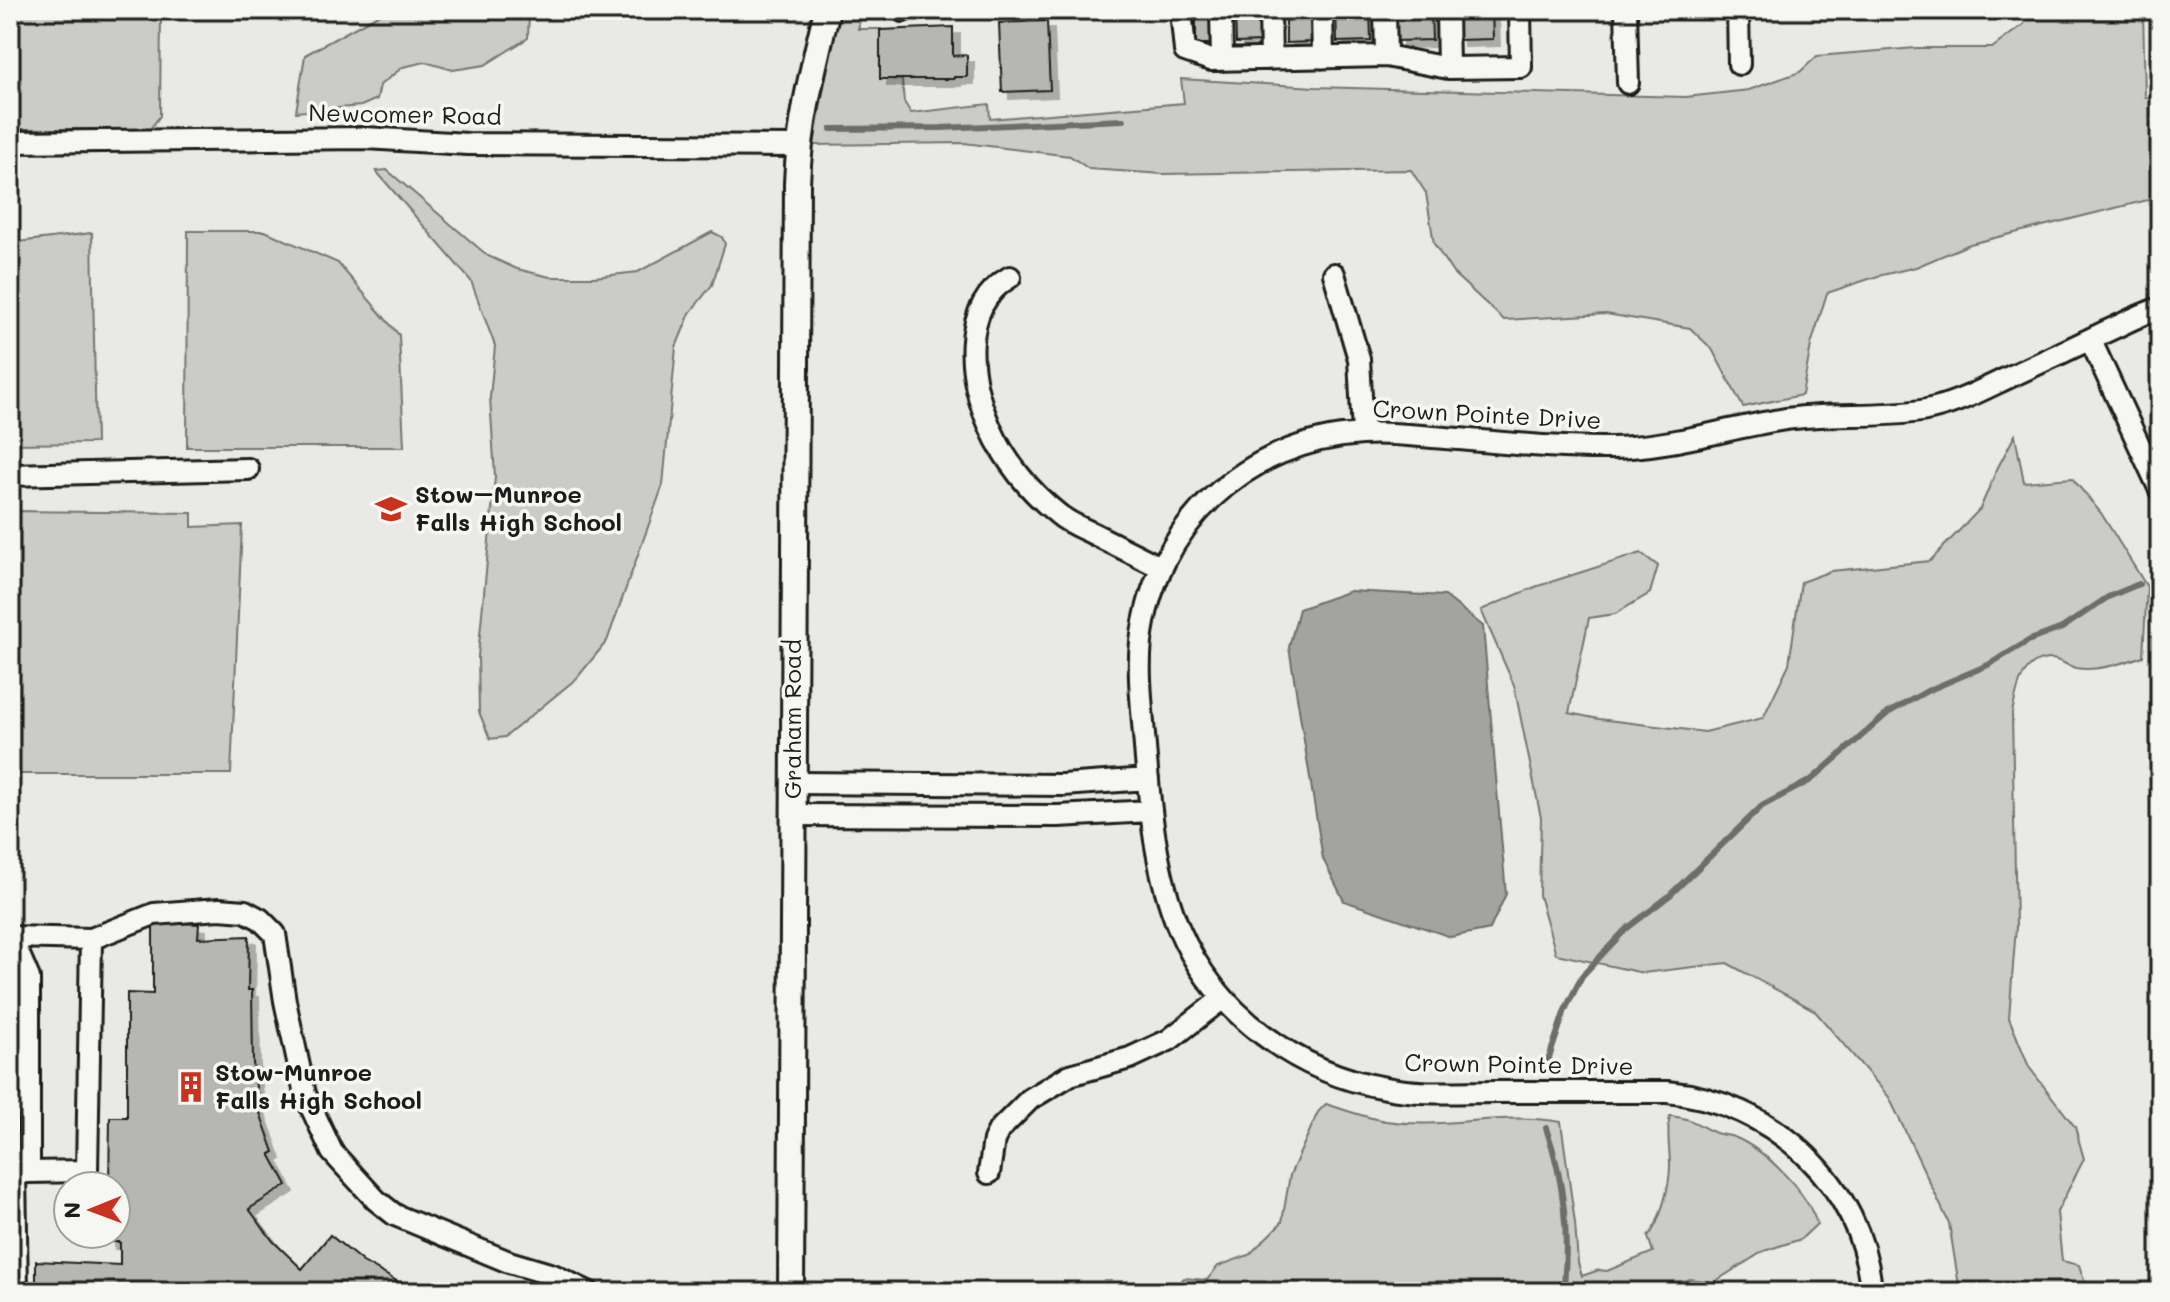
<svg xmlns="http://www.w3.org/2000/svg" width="2170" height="1302" font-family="Mali,sans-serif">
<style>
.green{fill:#cbcbc7;stroke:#747472;stroke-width:2}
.water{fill:#a3a3a1;stroke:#6d6d6c;stroke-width:2}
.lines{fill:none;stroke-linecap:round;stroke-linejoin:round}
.stream{stroke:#6d6d6c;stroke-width:6}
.building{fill:#b6b6b3;stroke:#1c1c1c;stroke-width:2;filter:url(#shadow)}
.minor-casing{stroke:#1c1c1c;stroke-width:26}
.major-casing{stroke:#1c1c1c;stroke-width:30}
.minor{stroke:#f6f6f2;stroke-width:20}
.major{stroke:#f6f6f2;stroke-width:24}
.labels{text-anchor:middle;stroke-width:7;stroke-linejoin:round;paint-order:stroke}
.street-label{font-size:24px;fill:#1c1c1c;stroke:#f6f6f2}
.poi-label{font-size:24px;font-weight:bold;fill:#1c1c1c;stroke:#f6f6f2;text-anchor:start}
</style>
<defs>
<filter id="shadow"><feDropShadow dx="7" dy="7" stdDeviation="0" flood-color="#0004"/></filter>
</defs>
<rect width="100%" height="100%" fill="#e9e9e5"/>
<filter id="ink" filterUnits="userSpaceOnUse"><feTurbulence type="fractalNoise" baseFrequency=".0125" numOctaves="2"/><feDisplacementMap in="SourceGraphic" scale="16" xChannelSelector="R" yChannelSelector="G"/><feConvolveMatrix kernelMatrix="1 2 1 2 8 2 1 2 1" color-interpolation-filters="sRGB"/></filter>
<g filter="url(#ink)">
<!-- green -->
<path class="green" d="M 10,10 L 161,10 L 160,116 L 150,129 L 10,129 Z
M 387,10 L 529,10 L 528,38 L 485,65 L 453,70 L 425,62 L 403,67 L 380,85 L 377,99 L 361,106 L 296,112 L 305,55 Z
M 837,10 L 862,10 L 858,29 L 881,29 L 880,78 L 902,80 L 904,102 L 911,113 L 989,104 L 990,119 L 1184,103 L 1181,79 L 1315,87 L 1686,97 L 1749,90 L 1800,72 L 1817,56 L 1916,48 L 1992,48 L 2024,24 L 2025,10 L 2143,10 L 2145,97 L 2160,97 L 2160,197 L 1970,244 L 1916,267 L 1878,276 L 1827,293 L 1811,345 L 1802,395 L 1743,407 L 1712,349 L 1690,328 L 1606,314 L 1504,320 L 1453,273 L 1434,244 L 1426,193 L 1411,170 L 1163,174 L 1089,169 L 1070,156 L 964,143 L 814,145 Z
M 387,170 L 488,256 L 517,269 L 550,277 L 594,277 L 638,272 L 712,232 L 722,237 L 725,244 L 712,285 L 690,313 L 676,347 L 663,485 L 607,641 L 577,678 L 505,737 L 490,739 L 479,712 L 478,656 L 495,477 L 490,397 L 495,346 L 471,281 L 376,171 Z
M 188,231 L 265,231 L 338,263 L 399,335 L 404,447 L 187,447 Z
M 92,233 L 96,443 L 10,444 L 10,243 Z
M 2015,435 L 2024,482 L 2072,478 L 2101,513 L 2147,587 L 2143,656 C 2124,663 2097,672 2076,668 C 2068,666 2060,660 2052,659 C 2021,658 2017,690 2012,713 L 2016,927 L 2009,1018 L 2029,1067 L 2075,1127 L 2084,1159 L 2057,1212 L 2062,1261 L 2079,1265 L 2088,1292 L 1960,1292 L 1949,1223 L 1889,1097 L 1814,1010 L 1727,963 L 1643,973 L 1556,954 L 1539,895 L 1541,818 L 1514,685 L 1481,610 L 1535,587 L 1641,553 L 1658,566 L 1650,593 L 1615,614 L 1589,618 L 1569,713 L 1599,719 L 1705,732 L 1763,718 L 1789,664 L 1801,582 L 1831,571 L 1930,561 L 1980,509 L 1997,469 Z
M 10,511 L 192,513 L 192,527 L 242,525 L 231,774 L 10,774 Z
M 1326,1104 C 1346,1110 1366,1118 1386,1121 C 1444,1130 1502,1111 1561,1122 L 1575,1223 L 1578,1263 L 1582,1276 L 1599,1270 L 1607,1271 L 1653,1252 L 1648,1237 C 1660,1223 1670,1185 1670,1166 C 1670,1149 1666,1132 1670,1116 C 1696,1119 1696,1125 1716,1133 C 1722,1135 1728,1135 1734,1137 C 1766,1150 1807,1192 1817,1224 L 1801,1239 L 1764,1251 L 1714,1282 L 1690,1279 L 1652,1292 L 1176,1292 L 1176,1286 L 1184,1278 L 1207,1280 L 1218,1266 L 1249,1255 L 1282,1222 L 1290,1175 L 1318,1112 Z"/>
<!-- water -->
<path class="water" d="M 1350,591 L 1445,596 L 1483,626 L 1506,894 L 1490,929 L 1451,937 L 1344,901 L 1323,859 L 1289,647 L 1299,609 Z"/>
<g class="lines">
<!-- stream -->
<path class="stream" d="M 831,129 L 941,128 L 1123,120
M 1547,1064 L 1565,1010 L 1582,976 L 1625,930 L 1669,896 L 1762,806 L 1811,780 L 1888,713 L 1927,691 L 1988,665 L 2030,640 L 2062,628 L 2108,597 L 2139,584
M 1546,1128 C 1564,1178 1570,1239 1563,1292"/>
</g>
<!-- building -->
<path class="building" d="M 1192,10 L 1210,10 L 1211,44 L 1196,44 L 1196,15 L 1192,15 Z
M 1235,10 L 1262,10 L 1262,42 L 1236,43 Z
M 1286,10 L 1310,10 L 1311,42 L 1286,43 Z
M 1336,10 L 1370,10 L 1371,41 L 1337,42 Z
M 1396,10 L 1431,10 L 1432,40 L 1396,41 Z
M 1456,10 L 1492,10 L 1493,39 L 1457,40 Z
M 1047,21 L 1050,90 L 1002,92 L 999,23 Z
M 953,27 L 953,56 L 967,55 L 967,77 L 954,77 L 954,79 L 880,79 L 880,30 Z
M 153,921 L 199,924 L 198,938 L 249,936 L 248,990 L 252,990 L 253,1063 L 259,1110 L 274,1152 L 270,1154 L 287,1185 L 249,1209 L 273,1241 L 302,1269 L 330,1235 L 363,1262 L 406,1286 L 427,1292 L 36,1292 L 36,1261 L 120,1265 L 120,1242 L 108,1242 L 108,1234 L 116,1234 L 116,1186 L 109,1186 L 110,1117 L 127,1117 L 127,993 L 153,994 Z"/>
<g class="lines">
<defs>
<path id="minor" d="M 1181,10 L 1185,51 L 1211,60 L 1386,56 L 1385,10
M 1221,10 L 1222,60
M 1270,10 L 1271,59
M 1322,10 L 1323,58
M 1447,10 L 1448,68
M 1626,10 L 1628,83
M 1738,10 L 1739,64
M 903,11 L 903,10
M 1386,56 L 1448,68 L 1521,67 L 1520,10
M 10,142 L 365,138 L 468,144 L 798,146
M 1334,274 L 1359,359 L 1363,434
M 1010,277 C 958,307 969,380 990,427 C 1004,460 1030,492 1058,514 C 1067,522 1079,527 1090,532 C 1114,544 1138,556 1162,568
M 2090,339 L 2160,490
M 10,475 L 248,469
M 793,783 L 1063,785 L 1148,779
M 792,815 L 1058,816 L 1151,811
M 10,934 L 29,978 L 29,1172 L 87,1171 L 91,939 L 12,937
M 91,939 L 154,914 L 219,909 L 245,911 L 260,919 L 275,934 L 285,1001 L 305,1094 L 332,1152 L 376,1200 L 395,1215 L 509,1262 L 553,1275 L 588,1292
M 989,1173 L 994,1140 L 999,1130 L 1030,1099 L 1070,1075 L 1130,1058 L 1169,1040 L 1223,998
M 17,1292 L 15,1173 L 29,1172
M 1871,1292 C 1864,1184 1771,1101 1667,1092 C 1610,1092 1553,1092 1496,1092 C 1459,1092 1421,1095 1386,1088 C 1297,1073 1215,1013 1179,929 C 1152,864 1149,792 1143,723 C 1141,696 1138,669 1141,642 C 1154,526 1246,441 1362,434 C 1385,432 1409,435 1432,437 C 1492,441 1552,449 1612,448 C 1670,447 1724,429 1780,420 C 1827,412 1874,418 1921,411 C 1951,406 1978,392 2005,379 C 2038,364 2072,348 2105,332 C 2123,324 2141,314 2160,308"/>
<path id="major" d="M 791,1292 L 797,183 C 799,124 813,68 827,10"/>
</defs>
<!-- minor casing -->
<use href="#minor" class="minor-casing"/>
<!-- major casing -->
<use href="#major" class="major-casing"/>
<!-- minor -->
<use href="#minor" class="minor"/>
<!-- major -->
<use href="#major" class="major"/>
</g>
</g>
<!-- icons -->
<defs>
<symbol id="school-bare" viewBox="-9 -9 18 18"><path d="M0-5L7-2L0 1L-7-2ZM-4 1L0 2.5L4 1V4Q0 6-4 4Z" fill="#c8321e" stroke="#f6f6f2" stroke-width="2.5" paint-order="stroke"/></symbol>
<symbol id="building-bare" viewBox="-9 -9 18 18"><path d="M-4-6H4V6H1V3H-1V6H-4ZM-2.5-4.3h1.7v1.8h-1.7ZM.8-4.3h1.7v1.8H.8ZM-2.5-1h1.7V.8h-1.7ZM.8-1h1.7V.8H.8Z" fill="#c8321e" stroke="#f6f6f2" stroke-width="2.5" paint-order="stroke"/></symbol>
</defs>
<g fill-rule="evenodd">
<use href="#school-bare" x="369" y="487" width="44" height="44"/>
<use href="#building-bare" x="169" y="1065" width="44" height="44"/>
</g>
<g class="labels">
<!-- street labels -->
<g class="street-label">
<text transform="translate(405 115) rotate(1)" y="8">Newcomer Road</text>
<text transform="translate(1487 415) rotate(3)" y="8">Crown Pointe Drive</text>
<text transform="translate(793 719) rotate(-90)" y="8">Graham Road</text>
<text transform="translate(1519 1065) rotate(1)" y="8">Crown Pointe Drive</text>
</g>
<!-- poi labels -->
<g class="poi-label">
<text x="415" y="503">Stow–Munroe<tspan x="415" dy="28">Falls High School</tspan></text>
<text x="215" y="1081">Stow-Munroe<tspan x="215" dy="28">Falls High School</tspan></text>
</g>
</g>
<!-- margin -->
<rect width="2170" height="1302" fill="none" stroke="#f6f6f2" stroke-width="40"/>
<rect x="20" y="20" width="2130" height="1262" fill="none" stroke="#1c1c1c" stroke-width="3" filter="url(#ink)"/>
<!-- north arrow -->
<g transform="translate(92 1210) rotate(269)"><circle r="38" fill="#f6f6f2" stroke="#9f9f9c" stroke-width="2"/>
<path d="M0-6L14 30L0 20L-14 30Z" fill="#c8321e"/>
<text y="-12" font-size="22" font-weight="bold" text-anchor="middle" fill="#1c1c1c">N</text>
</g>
</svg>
